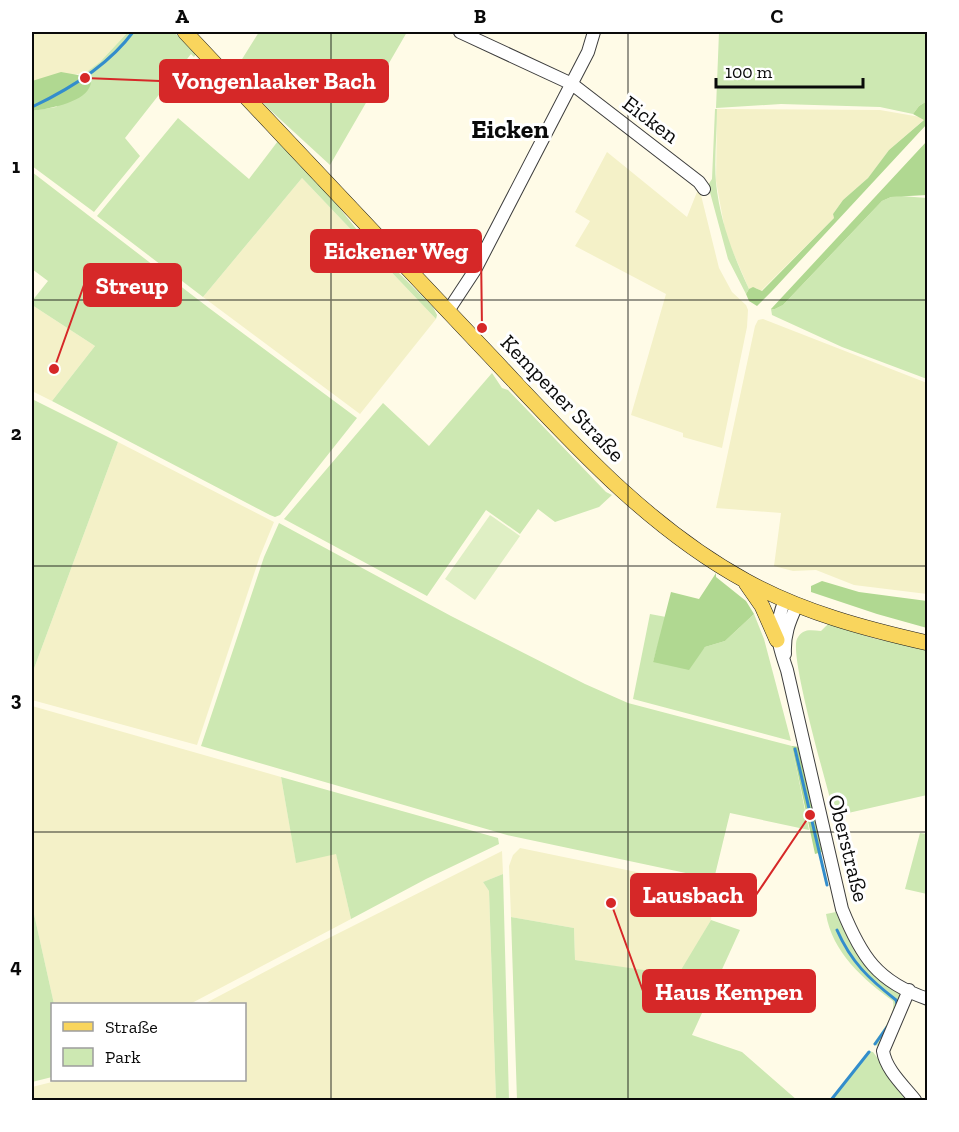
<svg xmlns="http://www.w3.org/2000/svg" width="959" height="1132" font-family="'Zilla Slab',serif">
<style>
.farmland{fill:#f4f1c8}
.green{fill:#cde8b2}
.forest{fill:#b0d891}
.pitch{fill:#dfefc4}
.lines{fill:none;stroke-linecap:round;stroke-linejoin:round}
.stream{stroke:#338dcc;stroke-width:3}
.minor-casing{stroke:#3d3d3d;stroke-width:14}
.major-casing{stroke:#1b1b1b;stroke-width:16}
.minor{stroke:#fff;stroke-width:12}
.major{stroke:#f9d55d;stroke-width:15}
.grid{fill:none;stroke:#0a0a0a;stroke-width:1.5;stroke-opacity:0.55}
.labels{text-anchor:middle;stroke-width:6;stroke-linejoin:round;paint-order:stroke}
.street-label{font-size:22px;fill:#0a0a0a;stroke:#fff}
.quarter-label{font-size:26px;font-weight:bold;fill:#0a0a0a;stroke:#fff}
.leader{fill:none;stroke:#d62828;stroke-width:2}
.callout-dot{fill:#d62828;stroke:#fff;stroke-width:2}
.callout{fill:#d62828;stroke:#d62828;stroke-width:2}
.callout-label{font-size:24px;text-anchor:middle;font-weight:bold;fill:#fff}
.neatline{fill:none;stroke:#0a0a0a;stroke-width:2}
.grid-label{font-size:20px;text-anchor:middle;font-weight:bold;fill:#0a0a0a}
</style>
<rect width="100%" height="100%" fill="#fffbe7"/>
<!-- farmland -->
<path class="farmland" d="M 32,32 L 128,32 L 100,62 L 85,73 L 32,81 Z
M 717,109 L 880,110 L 926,118 L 889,150 L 868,178 L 843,200 L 833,214 L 834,218 L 761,291 L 756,288 L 749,289 L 726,236 L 716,181 Z
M 607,152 L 687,217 L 699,187 L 719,268 L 732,292 L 746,305 L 748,310 L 747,327 L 722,448 L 683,437 L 683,433 L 631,415 L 666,294 L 575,246 L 590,221 L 575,212 Z
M 302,178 L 436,319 L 360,414 L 203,297 Z
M 32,305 L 95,346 L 52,401 L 32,391 Z
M 763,319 L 927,383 L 927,594 L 854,585 L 816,570 L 793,571 L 774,566 L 781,513 L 716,508 L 755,326 L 758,320 Z
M 118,442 L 274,522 L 260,556 L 197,745 L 32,700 L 32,674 Z
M 32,706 L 281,777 L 296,862 L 336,853 L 351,919 L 190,1004 L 54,1004 L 32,905 Z
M 520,848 L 714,888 L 711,920 L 679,976 L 575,960 L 574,928 L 511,917 L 509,866 L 513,855 Z
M 502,851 L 503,874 L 483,882 L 489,891 L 496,1100 L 32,1100 L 32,1087 L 60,1080 L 244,1080 L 244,1004 L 204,1004 L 323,941 Z"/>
<!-- green -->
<path class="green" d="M 128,32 L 174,32 L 196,54 L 194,57 L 191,54 L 125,138 L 140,156 L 94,212 L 32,166 L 32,111 L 56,107 L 91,79 L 85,73 L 100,62 Z
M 259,32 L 407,32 L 330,165 L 269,109 L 237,75 L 239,73 L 235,69 L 235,65 L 239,64 Z
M 719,32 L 927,32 L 927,101 L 919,106 L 913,114 L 880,107 L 781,104 L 716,108 Z
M 715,109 L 717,109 C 717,134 714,159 716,183 C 720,221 733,255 749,289 L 746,294 L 728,259 L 708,185 L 712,179 Z
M 178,118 L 249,179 L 278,141 L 325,190 L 362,236 L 433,307 L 437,315 L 436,319 L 302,178 L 203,297 L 97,216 Z
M 32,172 L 209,308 L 357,418 L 280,515 L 275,517 L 270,515 L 52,401 L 95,346 L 32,305 L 32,301 L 48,281 L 32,269 Z
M 901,196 L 927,198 L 927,379 L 842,347 L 772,315 L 771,309 L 775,309 L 783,305 L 882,201 L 891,197 Z
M 492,373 L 502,388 L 508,390 L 606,492 L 612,495 L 599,507 L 555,522 L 538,509 L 520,534 L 486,510 L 427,596 L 284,519 L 383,403 L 429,446 Z
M 32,399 L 118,442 L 32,674 Z
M 279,523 L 451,616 L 585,684 L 628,703 L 792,746 L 809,830 L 730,813 L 714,879 L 507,835 L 201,746 L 264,557 Z
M 650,614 L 666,617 L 653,662 L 694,660 L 705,647 L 725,641 L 754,614 L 764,639 L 791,741 L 633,699 Z
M 828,624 L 876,639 L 927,649 L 927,795 L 835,816 C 828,790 789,656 797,639 C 802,628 811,630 821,631 Z
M 281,777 L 498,838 L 499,844 L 426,879 L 351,919 L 336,854 L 296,863 Z
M 920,833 L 927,834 L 927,894 L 905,889 Z
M 503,874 L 509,1100 L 496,1100 L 489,891 L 483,882 Z
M 32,905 L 54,1004 L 52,1077 L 32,1082 Z
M 836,912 C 853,952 863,969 900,992 L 902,997 L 889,1029 L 878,1046 L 873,1044 C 881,1032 896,1016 893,1001 C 864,980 832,952 826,914 Z
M 511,917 L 574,928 L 575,960 L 678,975 L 711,920 L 740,930 L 692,1035 L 742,1052 L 797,1100 L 517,1100 Z
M 868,1051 L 873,1052 L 909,1100 L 832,1100 Z"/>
<!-- forest -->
<path class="forest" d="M 61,72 L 78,75 L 85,73 L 91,78 C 91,82 91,85 89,88 C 82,103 47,109 32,111 L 32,81 Z
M 927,101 L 927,124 L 772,291 L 757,306 L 749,301 L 746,294 L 749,289 L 753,287 L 762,291 L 834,218 L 833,214 L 843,200 L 868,178 L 889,150 L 924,120 L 913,114 L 919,106 Z
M 927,141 L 927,195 L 891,197 L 882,201 L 783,305 L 775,309 L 771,309 Z
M 716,573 L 716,577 L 746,601 L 754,614 L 725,641 L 705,647 L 689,670 L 653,662 L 671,592 L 699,599 Z
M 822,581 L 859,592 L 927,601 L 927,628 L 877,614 L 811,592 L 811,586 Z
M 792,746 L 799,747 L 822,852 L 815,854 Z"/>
<!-- pitch -->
<path class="pitch" d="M 490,515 L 520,536 L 475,600 L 445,579 Z"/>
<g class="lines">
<!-- stream -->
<path class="stream" d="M 32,107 C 70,89 108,66 133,32
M 795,749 L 827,885
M 837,930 C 851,962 869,979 896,1000 L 897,1004
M 875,1044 L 887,1027
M 831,1100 L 869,1052"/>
<defs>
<path id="minor" d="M 460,32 L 572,84 L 699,182 L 704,189
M 448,311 L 475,270 L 588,52 L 594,32
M 785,600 C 773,629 777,641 787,670 L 842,909 C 861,956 877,982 928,999
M 785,654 C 784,635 789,622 797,605
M 909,990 L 883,1051 C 886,1070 904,1086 915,1100"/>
<path id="major" d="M 185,32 C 283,136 380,240 479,344 C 561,430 640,523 746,581 C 802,612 866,629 928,643
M 746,583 L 762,606 L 777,640"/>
</defs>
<!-- minor casing -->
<use href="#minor" class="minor-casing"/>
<!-- major casing -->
<use href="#major" class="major-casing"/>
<!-- minor -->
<use href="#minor" class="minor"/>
<!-- major -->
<use href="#major" class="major"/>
</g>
<!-- grid -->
<path class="grid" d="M 331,32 L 331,1100M 628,32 L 628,1100M 32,300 L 928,300M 32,566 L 928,566M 32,832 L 928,832"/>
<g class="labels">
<!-- street labels -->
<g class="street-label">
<text transform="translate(651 119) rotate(37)" y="8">Eicken</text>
<text transform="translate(563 398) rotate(46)" y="8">Kempener Straße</text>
<text transform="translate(849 848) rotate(76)" y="8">Oberstraße</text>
</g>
<!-- quarter labels -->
<g class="quarter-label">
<text x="510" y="138">Eicken</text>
</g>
</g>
<!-- callouts -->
<path class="leader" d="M85 78L160 81M482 328L481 251M54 369L84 285M810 815L756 895M611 903L643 991"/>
<g class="callout-dot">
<circle cx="85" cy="78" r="6"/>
<circle cx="482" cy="328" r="6"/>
<circle cx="54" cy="369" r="6"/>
<circle cx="810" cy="815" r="6"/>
<circle cx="611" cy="903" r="6"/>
</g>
<g class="callout">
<rect x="160" y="60" width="228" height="42" rx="6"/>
<rect x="311" y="230" width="170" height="42" rx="6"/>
<rect x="84" y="264" width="97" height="42" rx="6"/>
<rect x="631" y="874" width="125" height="42" rx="6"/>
<rect x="643" y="970" width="172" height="42" rx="6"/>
</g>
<g class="callout-label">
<text x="274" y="89">Vongenlaaker Bach</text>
<text x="396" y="259">Eickener Weg</text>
<text x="132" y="294">Streup</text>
<text x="693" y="903">Lausbach</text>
<text x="729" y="1000">Haus Kempen</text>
</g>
<!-- border -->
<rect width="959" height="1132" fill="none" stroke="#ffffff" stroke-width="66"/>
<!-- legend -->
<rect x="51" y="1003" width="195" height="78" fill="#ffffff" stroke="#9d9d9d" stroke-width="1.5"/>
<rect x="63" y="1022" width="30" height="9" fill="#f9d55d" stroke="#9d9d9d" stroke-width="1.5"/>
<text x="105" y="1033" font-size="18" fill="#0a0a0a">Straße</text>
<rect x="63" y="1048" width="30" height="18" fill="#cde8b2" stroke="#9d9d9d" stroke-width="1.5"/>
<text x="105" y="1063" font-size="18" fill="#0a0a0a">Park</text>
<!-- scale -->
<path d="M716 78v9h147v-9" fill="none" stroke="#0a0a0a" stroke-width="3"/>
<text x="725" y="78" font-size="18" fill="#0a0a0a" stroke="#ffffff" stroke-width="4.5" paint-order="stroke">100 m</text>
<rect x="33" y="33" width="893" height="1066" class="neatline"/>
<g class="grid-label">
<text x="182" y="23">A</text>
<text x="480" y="23">B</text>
<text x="777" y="23">C</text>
<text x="16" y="173">1</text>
<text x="16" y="440">2</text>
<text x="16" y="706">3</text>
<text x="16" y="973">4</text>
</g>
</svg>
